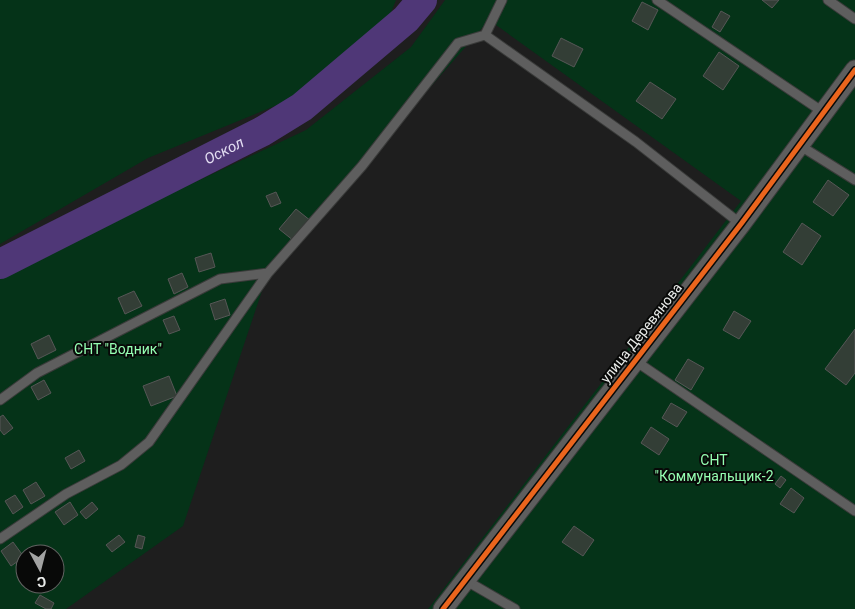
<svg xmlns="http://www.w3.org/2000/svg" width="855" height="609" font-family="Roboto,sans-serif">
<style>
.green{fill:#053318;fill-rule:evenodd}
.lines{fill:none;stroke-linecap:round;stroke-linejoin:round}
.river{stroke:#4f3777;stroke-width:30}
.building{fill:#333e36;stroke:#565756}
.lane-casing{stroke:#3a3b3a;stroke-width:11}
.street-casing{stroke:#3a3b3a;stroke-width:21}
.lane{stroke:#5e5e5e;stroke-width:9}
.street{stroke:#5e5e5e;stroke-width:19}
.cycleway-casing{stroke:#080908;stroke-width:8}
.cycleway{stroke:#eb651d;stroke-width:5}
.labels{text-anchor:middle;stroke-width:4;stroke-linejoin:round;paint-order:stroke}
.street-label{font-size:14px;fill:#e9ebe9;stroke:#080908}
.park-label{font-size:14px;fill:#95ffb2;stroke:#080908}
.water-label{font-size:15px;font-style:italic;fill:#e3ddf2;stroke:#080908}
</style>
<rect width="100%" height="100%" fill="#1e1e1e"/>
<!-- green -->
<path class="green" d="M 0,0 L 396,0 L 382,35 L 292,99 L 148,158 L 0,244 Z
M 445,0 L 855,0 L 855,609 L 428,609 L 741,201 L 489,20 L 268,273 L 183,526 L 66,609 L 0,609 L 0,276 L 33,258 L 306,130 L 411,47 ZM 25,554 L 55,554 L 55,584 L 25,584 Z"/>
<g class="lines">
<!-- river -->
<path class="river" id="s1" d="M 0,264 L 263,131 L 302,107 L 406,19 L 422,0"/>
</g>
<!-- building -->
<path class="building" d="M 762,0 L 779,0 L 772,8 Z
M 642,2 L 658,10 L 648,30 L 632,21 Z
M 721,11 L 730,16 L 720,32 L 712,27 Z
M 561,38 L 583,49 L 574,67 L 552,56 Z
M 719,52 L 739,66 L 723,90 L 703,76 Z
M 650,82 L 676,99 L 662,119 L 636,101 Z
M 828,180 L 849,195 L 833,216 L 813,202 Z
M 276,192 L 281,203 L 271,207 L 266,196 Z
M 296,209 L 311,221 L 294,241 L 279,229 Z
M 802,223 L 821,236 L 802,265 L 783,252 Z
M 211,253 L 215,267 L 199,272 L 195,258 Z
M 182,273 L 188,287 L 174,294 L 168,279 Z
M 134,291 L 142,306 L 125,314 L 118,298 Z
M 225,299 L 230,315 L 215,320 L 210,304 Z
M 734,311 L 751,321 L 739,339 L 723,330 Z
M 174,316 L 180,330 L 169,334 L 163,320 Z
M 855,329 L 855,373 L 846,385 L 825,369 Z
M 49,335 L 56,350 L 38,359 L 31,344 Z
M 688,359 L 704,368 L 691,390 L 675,380 Z
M 169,376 L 177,396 L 151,406 L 143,386 Z
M 44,380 L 51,393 L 38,400 L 31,387 Z
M 671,403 L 687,412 L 677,427 L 662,418 Z
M 3,415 L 13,428 L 4,435 L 0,430 L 0,417 Z
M 651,427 L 669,439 L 659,455 L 641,443 Z
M 79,450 L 85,461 L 71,469 L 65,458 Z
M 781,476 L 786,480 L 780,488 L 775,484 Z
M 36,482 L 45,496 L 31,504 L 23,490 Z
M 791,488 L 804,498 L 794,513 L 780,504 Z
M 15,495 L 23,507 L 13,514 L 5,501 Z
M 70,502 L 78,515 L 64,525 L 55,512 Z
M 92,502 L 98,509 L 86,519 L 80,512 Z
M 574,526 L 594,540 L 583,556 L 562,542 Z
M 119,535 L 125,542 L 112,552 L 106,545 Z
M 138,535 L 145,537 L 142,549 L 135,547 Z
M 13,542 L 24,557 L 11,566 L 1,551 Z
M 40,595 L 54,603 L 51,609 L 46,609 L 35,603 Z"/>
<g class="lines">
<defs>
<path id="lane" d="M 657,0 L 823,112
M 828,0 L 855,19
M 485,35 L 636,142 L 741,224
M 799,145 L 855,180
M 634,360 L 855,511
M 0,400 L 37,373 L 220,279 L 268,273
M 0,539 L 66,494 L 121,465 L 149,442 L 268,273 L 362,166 L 458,43 L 485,35 L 502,0
M 465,580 L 515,609"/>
<path id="street" d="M 443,609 L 741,224 L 855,70"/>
</defs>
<!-- lane casing -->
<use href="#lane" class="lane-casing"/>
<!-- street casing -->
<use href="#street" class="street-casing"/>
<!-- lane -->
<use href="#lane" class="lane"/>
<!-- street -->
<use href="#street" class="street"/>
<defs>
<path id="cycleway" d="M 443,609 L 741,224 L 855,70"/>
</defs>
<!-- cycleway casing -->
<use href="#cycleway" class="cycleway-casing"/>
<!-- cycleway -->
<use href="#cycleway" class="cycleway"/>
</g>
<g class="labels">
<!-- street labels -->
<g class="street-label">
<text transform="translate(641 333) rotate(-52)" y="5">улица Деревянова</text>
</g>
<!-- park labels -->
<g class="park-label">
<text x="118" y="354">СНТ "Водник"</text>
<text x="714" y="465">СНТ<tspan x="714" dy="16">"Коммунальщик-2</tspan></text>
</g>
<!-- water labels -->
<g class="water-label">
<text dy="5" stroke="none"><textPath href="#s1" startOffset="251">Оскол</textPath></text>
</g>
</g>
<!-- north arrow -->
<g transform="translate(40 569) rotate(173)"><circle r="24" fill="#080908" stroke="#626362"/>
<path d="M0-4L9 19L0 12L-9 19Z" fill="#a2a3a2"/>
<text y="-8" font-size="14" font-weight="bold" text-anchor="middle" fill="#e9ebe9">С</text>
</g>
</svg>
